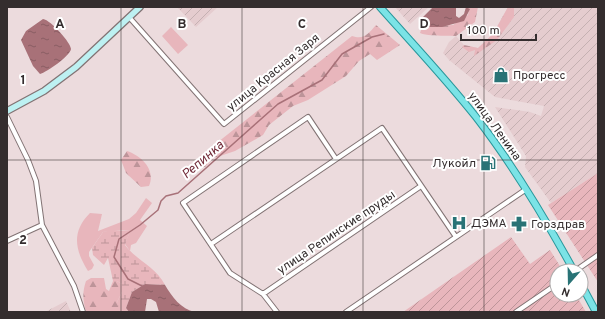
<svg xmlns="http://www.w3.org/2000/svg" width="605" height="319" font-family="Overpass,sans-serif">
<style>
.industrial{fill:url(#industrial-furrows)}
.green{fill:#e8b6bc}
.forest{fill:url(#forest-firs)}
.wetland{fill:url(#wetland-marsh)}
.garden{fill:url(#garden-furrows)}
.water{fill:url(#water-ripples)}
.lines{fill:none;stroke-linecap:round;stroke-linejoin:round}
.stream{stroke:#a87178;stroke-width:1.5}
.street-casing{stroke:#827374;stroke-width:6}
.secondary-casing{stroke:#827374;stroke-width:8}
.primary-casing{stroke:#29979b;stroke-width:8}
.street{stroke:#fff;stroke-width:4}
.secondary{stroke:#bdf1f2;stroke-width:5.5}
.primary{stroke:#7be3e6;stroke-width:6}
.grid{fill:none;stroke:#342d2e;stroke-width:1;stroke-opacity:0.55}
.labels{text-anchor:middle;stroke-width:4;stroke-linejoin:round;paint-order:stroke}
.street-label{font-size:12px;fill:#342d2e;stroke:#fff}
.poi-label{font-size:12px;fill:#342d2e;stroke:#fff;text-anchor:start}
.water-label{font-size:13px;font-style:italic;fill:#722b39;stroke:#fff}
.grid-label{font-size:13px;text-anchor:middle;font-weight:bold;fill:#342d2e;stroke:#fff;stroke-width:4;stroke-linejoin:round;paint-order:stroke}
</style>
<defs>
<pattern id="industrial-furrows" width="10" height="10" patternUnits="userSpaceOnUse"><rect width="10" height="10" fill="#e5cccf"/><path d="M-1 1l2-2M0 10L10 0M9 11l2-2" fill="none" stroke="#c5b0b2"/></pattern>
<pattern id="forest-firs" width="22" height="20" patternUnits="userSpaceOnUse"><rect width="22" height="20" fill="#e8b6bc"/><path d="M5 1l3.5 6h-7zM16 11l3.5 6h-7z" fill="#bd9499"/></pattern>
<pattern id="wetland-marsh" width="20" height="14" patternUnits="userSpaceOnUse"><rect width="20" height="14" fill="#e8b6bc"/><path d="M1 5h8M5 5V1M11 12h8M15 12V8" fill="none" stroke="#bd9499"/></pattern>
<pattern id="garden-furrows" width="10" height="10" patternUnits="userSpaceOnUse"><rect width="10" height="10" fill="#e8b6bc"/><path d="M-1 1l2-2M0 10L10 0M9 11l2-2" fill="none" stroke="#bd9499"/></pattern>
<pattern id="water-ripples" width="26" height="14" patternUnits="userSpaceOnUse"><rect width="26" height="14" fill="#a87178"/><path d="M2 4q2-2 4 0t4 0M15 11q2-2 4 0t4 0" fill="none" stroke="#8a5d63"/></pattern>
</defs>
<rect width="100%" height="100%" fill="#ecdbdd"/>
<!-- industrial -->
<path class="industrial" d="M 177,7 L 218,7 L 196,27 Z
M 395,7 L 429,7 L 410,24 Z
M 508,7 L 598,7 L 598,173 L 551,203 L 525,167 L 526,156 L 495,107 L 530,112 L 541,116 L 544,106 L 495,97 L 449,60 L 443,53 L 449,42 L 456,36 L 464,45 L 478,48 L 493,34 Z
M 66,301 L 71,312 L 45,312 Z"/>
<!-- green -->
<path class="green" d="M 171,27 L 188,45 L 178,54 L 162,36 Z
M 146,198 L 152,203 L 140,220 L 147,226 L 136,243 L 131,245 L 130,251 L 125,244 L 130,231 L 121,230 L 103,232 L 89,252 L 89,256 L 94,265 L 92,269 L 88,271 C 75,250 71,232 90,213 L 102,214 L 98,231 L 129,219 L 136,213 Z"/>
<!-- forest -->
<path class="forest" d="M 467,7 L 478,7 L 475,22 L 456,36 C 445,35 430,37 420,33 L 422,27 L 453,25 L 468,15 L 469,9 Z
M 508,7 L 514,8 L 514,17 L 497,40 L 474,56 L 475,50 L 469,52 L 462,47 L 464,45 L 478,48 L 493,34 Z
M 376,25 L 400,45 L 377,60 L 370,54 L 359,61 L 346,76 L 308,100 L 293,106 L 269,125 L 263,135 L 235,151 L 214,158 L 205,167 L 192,166 L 199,157 L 352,36 C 364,40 368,34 376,25 Z
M 127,151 C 142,156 156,170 149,186 L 141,187 L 126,173 L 121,160 Z
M 91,278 L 104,278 L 106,289 L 109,291 L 113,281 L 117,281 L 122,284 L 122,292 L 117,302 L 126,308 L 129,312 L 86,312 C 83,300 82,293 86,281 Z"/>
<!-- wetland -->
<path class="wetland" d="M 112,230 L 130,231 L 125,245 C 136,260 156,267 165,285 L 145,284 L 132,292 L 126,308 L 119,306 L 117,302 L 122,292 L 122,284 L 117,281 L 113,281 L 108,258 L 104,265 L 93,255 L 92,248 L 103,232 Z"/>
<!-- garden -->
<path class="garden" d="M 598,173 L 598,282 L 548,205 Z
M 511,237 L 530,264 L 550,250 L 563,271 L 557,271 L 557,295 L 576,295 L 586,312 L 403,312 Z"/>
<!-- water -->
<path class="water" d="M 433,7 L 456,7 L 456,16 L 459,18 L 464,14 L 466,7 L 470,9 L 464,21 L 442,27 L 422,27 L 420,25 L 423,17 Z
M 43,19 C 51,20 71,43 71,49 C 70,56 47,72 40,74 L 33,66 L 21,40 L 26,31 Z
M 145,284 L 165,285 C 172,297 181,309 195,312 L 159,312 L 156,302 L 151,299 L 147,299 L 145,312 L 129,312 L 126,308 L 132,292 Z"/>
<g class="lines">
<!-- stream -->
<path class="stream" d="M 144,287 L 128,279 L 114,257 L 119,239 L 140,225 L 158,210 L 161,201 L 166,196 L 178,193 L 278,104 L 322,80 L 342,54 L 372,37 L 384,34"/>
<defs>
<path id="street" d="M 129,17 L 224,124 L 371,7
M 7,117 L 28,160 L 36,181 L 42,225 L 74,286 L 83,312
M 7,241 L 42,225
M 211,244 L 382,128 L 456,237
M 575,271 L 598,255
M 263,294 L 421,186
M 277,312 L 263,294 L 230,273 L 183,203 L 308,117 L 336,159
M 346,312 L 525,190
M 516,312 L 557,284"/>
<path id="secondary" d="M 7,111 L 44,91 L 76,67 L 140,7"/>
<path id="primary" d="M 380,7 C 412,43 446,79 476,117 C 513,165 545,218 574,271
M 581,284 L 596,312"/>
</defs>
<!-- street casing -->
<use href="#street" class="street-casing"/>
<!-- secondary casing -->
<use href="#secondary" class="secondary-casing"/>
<!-- primary casing -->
<use href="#primary" class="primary-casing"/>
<!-- street -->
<use href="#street" class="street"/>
<!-- secondary -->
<use href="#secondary" class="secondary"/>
<!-- primary -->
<use href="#primary" class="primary"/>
</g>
<!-- grid -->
<path class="grid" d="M 121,7 L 121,312M 242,7 L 242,312M 363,7 L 363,312M 484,7 L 484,312M 7,160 L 598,160"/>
<!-- icons -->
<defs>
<symbol id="shop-bare" viewBox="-9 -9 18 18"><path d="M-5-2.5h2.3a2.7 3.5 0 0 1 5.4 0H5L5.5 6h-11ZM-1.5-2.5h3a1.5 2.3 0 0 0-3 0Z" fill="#297376" stroke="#fff" stroke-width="2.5" paint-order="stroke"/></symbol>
<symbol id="fuel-bare" viewBox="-9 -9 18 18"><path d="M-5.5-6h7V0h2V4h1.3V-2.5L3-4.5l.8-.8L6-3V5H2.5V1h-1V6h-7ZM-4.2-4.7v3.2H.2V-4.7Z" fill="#297376" stroke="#fff" stroke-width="2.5" paint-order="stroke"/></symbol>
<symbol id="hospital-bare" viewBox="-9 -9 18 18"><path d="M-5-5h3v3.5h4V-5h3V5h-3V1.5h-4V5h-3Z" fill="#297376" stroke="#fff" stroke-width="2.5" paint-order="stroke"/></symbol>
<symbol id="pharmacy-bare" viewBox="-9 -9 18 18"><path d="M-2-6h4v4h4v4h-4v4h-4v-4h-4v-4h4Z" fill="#297376" stroke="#fff" stroke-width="2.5" paint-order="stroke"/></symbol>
</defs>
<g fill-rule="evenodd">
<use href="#shop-bare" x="490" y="64" width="22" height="22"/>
<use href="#fuel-bare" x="477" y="152" width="22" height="22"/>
<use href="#hospital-bare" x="448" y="212" width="22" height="22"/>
<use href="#pharmacy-bare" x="508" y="213" width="22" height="22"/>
</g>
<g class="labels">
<!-- street labels -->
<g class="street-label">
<text transform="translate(273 72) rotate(-39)" y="4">улица Красная Заря</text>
<text transform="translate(495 126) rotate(54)" y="4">улица Ленина</text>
<text transform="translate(336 232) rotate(-34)" y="4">улица Репинские пруды</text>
</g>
<!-- poi labels -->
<g class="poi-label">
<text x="513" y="79">Прогресс</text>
<text x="476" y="167" text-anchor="end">Лукойл</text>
<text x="471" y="227">ДЭМА</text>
<text x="531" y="228">Горздрав</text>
</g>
<!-- water labels -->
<g class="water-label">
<text transform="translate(202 159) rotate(-41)" y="5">Репинка</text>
</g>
</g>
<g class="grid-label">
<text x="60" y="28">A</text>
<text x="182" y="28">B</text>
<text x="302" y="28">C</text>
<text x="424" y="28">D</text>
<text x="23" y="84">1</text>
<text x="23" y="244">2</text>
</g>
<!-- border -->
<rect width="605" height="319" fill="none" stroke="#342d2e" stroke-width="16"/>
<!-- north arrow -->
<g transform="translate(569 283) rotate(200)"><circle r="19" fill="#ffffff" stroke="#aeabab"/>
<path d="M0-3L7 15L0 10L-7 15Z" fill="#297376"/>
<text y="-6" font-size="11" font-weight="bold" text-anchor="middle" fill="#342d2e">N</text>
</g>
<!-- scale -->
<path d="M461 34v6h75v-6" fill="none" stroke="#342d2e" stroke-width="2"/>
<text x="467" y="34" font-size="12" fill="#342d2e" stroke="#ffffff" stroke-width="3" paint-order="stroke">100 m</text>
</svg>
